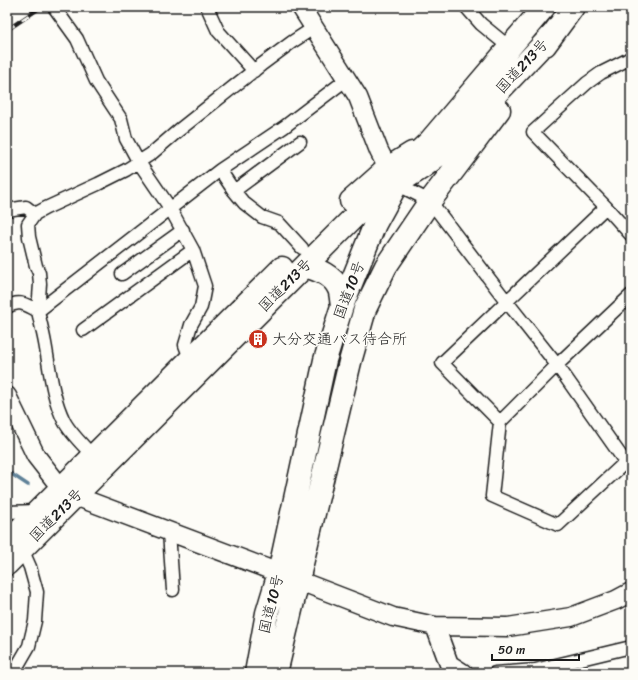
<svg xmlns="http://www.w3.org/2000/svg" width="638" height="680" font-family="Sriracha,'Klee One',sans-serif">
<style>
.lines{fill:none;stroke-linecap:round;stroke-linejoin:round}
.stream{stroke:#5f8198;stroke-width:3.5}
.street-casing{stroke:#1c1c1c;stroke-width:15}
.secondary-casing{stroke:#1c1c1c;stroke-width:21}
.highway-casing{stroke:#1c1c1c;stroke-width:25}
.street{stroke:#fdfcf7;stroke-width:12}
.secondary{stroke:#fdfcf7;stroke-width:18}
.highway{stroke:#fdfcf7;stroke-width:22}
.rail-casing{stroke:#1c1c1c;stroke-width:4.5}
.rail{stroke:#fdfcf7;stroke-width:3;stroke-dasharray:9;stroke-linecap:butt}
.labels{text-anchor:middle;stroke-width:3;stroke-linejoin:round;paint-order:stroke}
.street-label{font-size:15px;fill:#1c1c1c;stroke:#fdfcf7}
.poi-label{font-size:15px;fill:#1c1c1c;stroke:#fdfcf7;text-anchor:start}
</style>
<rect width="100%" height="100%" fill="#fdfcf7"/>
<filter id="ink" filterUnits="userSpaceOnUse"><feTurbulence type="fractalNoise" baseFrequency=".025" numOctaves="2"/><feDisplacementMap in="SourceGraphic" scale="8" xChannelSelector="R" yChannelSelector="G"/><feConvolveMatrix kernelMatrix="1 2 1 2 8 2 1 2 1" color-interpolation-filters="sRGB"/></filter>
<g filter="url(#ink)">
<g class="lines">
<!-- stream -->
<path class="stream" d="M 7,471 L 28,485"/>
<defs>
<path id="street" d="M 54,7 L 77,39 L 96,81 L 121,119 L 126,139 L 138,161 L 170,208 L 193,250 L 205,286 L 201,307 L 191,325 L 185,345 L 190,358
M 207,7 L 218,31 L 254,71
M 466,7 L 481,24 L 509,47
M 631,57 L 627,60 L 601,73 L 587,83 L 533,132 L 606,207 L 631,235
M 220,170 L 284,127 L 347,79
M 396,184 L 430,201 L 507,302 L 557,365 L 626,463 L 630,468
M 234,191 L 300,142
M 7,210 L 26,207 L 35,214
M 122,274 L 183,230
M 631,295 L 557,365 L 500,422 L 492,496 L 558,525 L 631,457
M 7,307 C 20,299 26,305 38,311 L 40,284 L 39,273 L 36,266 L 29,237 L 28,224 L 35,214 L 46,208 L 98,184 L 126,170 L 151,154 L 179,130 L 261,65 L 292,42 L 315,27
M 83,330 L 193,250
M 500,422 L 442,363 L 606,207
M 93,456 C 84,446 70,433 64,421 C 52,397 50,370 45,343 C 43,332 40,321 38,311 L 220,170 L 234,191 L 244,203 L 262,217 L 279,223 L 302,248
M 7,512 L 37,511
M 169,532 L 173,590
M 11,673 L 18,665 L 29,646 L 35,621 L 37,592 L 30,567 L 22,549 L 20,545
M 495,673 L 535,670 L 631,647"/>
<path id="secondary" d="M 301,7 L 358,97 L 379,151 L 394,180
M 7,396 L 36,456 L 61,488 L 75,496 L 279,573 L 393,617 L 435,626 L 508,627 L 571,617 L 616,600 L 631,592
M 435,626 L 449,664 L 463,673"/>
<path id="highway" d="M 545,45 L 573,7
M 351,201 L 388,168 L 412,153
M 305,266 C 318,270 333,275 339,289 C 341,294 341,301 342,306
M 7,542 L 282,268
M 7,564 L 355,216 L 375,198 L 423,167 L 440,154 L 453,142 L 499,91 L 554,33
M 256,673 L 267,613 L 279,573 L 325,360 L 342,306 L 375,224 L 410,160 L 430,141 L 544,7
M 276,673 L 350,362 L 365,309 L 386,266 L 430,201 L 456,167 L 499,110"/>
</defs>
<!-- street casing -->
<use href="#street" class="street-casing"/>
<!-- secondary casing -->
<use href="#secondary" class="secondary-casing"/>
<!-- highway casing -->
<use href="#highway" class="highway-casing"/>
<!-- street -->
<use href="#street" class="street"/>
<!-- secondary -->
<use href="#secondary" class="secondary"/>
<!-- highway -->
<use href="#highway" class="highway"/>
<defs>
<path id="rail" d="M 7,30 L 41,7"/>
</defs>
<!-- rail casing -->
<use href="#rail" class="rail-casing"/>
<!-- rail -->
<use href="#rail" class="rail"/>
</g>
</g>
<!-- icons -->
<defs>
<symbol id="building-disc" viewBox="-11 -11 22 22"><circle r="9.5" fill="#c8321e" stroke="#fdfcf7"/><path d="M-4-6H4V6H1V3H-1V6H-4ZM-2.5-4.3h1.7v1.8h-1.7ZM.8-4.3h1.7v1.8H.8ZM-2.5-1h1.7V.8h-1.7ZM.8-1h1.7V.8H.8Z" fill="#fff"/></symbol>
</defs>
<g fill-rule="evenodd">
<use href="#building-disc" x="247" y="328" width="22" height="22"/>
</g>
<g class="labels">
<!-- street labels -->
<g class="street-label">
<text transform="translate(522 66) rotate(-47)" y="5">国道213号</text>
<text transform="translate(285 285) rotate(-45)" y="5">国道213号</text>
<text transform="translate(349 290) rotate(-69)" y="5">国道10号</text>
<text transform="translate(56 515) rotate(-45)" y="5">国道213号</text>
<text transform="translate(271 604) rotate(-76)" y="5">国道10号</text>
</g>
<!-- poi labels -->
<g class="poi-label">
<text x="272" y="344">大分交通バス待合所</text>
</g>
</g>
<!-- margin -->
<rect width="638" height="680" fill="none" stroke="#fdfcf7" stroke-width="24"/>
<rect x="12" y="12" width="614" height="656" fill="none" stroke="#1c1c1c" stroke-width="1.5" filter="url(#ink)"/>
<!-- scale -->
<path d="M492 654v6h87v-6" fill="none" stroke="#1c1c1c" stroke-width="2"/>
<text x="498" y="654" font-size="12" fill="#1c1c1c" stroke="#fdfcf7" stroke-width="3" paint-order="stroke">50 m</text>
</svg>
